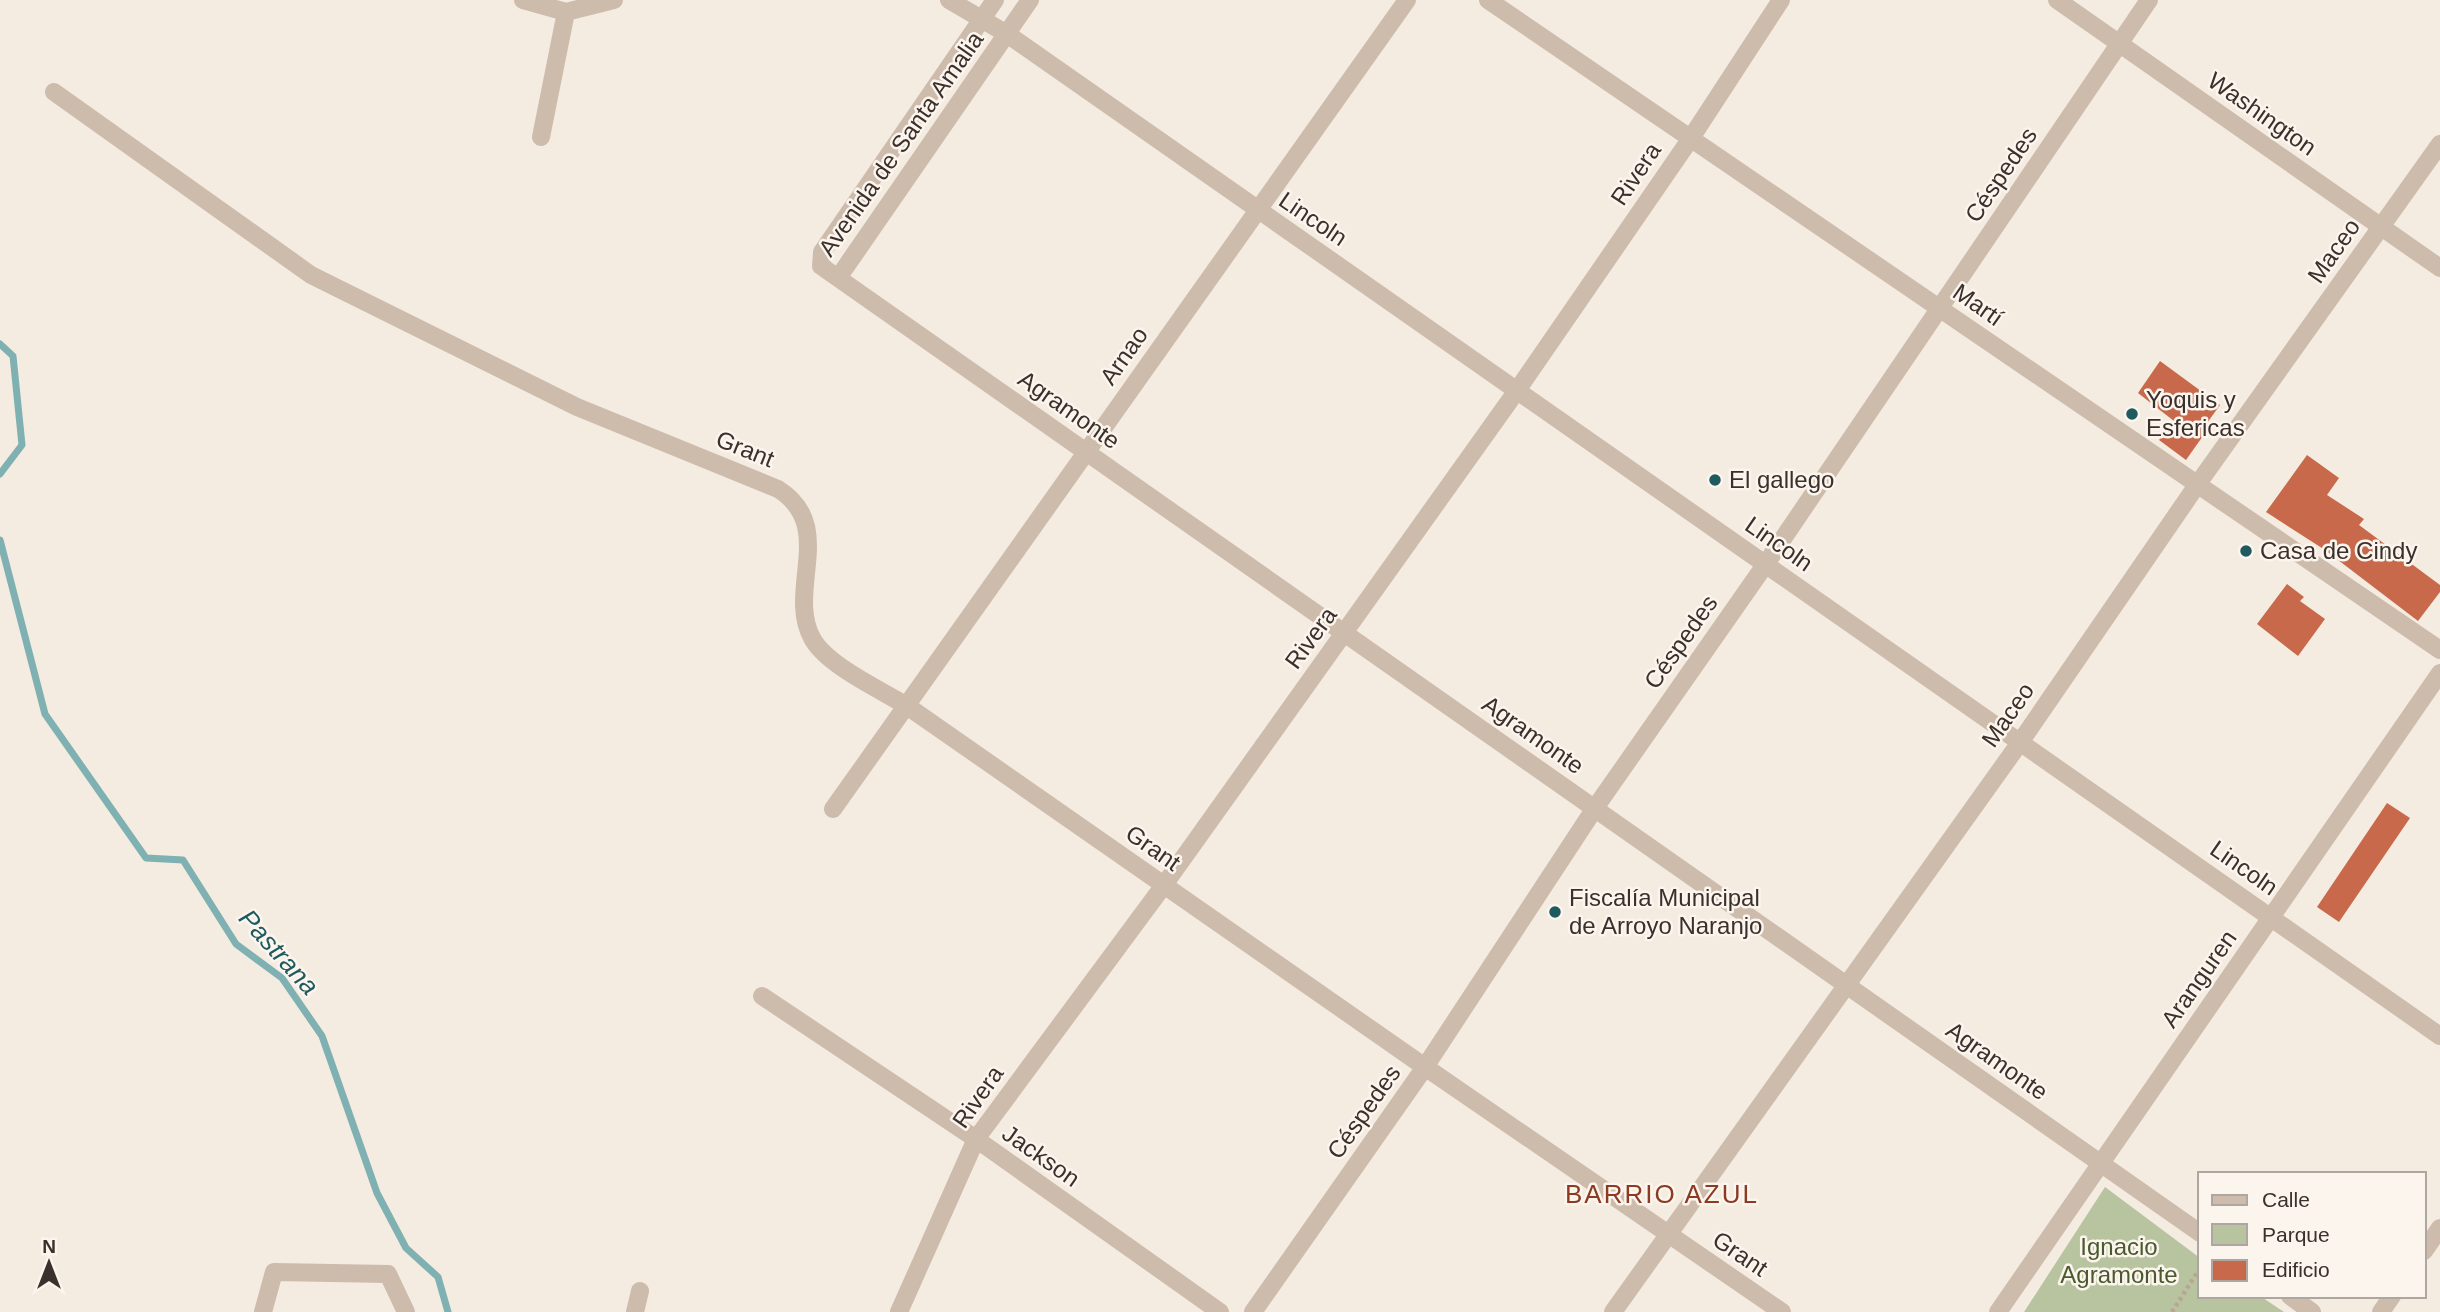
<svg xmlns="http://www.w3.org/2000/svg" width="2440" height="1312" font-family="Helvetica,sans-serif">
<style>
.green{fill:#b8c4a0}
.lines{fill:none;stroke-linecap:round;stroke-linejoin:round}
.stream{stroke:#7fb0b2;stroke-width:7}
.building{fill:#c8694b}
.path{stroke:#b9a596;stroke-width:4.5;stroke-dasharray:3.5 3.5;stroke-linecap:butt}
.minor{stroke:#cdbbac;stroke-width:18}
.poi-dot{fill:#1f5a5e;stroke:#fbf5ee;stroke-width:2.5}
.labels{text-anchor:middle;stroke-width:5;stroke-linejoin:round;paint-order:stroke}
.street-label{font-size:24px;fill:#3b302b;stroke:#fbf5ee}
.poi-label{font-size:24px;fill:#3b302b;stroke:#fbf5ee;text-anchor:start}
.park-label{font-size:24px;fill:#4a5a2e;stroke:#fbf5ee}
.water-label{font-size:26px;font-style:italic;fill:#1f5a5e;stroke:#fbf5ee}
.neighbourhood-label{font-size:26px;letter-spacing:2px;fill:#8c3b22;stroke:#fbf5ee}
</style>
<rect width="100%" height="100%" fill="#f4ebe1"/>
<!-- green -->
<path class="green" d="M 2105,1187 L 2200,1258 L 2200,1296 L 2260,1296 L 2284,1312 L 2024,1312 Z"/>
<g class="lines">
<!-- stream -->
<path class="stream" d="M 0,344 L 13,356 L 22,445 L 0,474
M 0,540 L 45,714 L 146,858 L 183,860 L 236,944 L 282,978 L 322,1036 L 377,1193 L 406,1248 L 438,1277 L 448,1312"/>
</g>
<!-- building -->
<path class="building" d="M 2160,361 L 2220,405 L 2207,423 L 2210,426 L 2186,460 L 2159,440 L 2174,421 L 2138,393 Z
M 2307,455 L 2339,478 L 2327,495 L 2364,519 L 2359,525 L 2440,585 L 2440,592 L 2418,621 L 2325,550 L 2266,512 Z
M 2287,584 L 2304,597 L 2300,601 L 2325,619 L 2298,656 L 2257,624 Z
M 2387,803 L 2410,818 L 2339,922 L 2317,907 Z"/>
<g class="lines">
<!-- path -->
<path class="path" d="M 2172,1312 L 2200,1268"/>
<!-- minor -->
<path class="minor" d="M 523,0 L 566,12 L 614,0
M 949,0 L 1007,34 L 2440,1036
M 995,0 L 822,252 L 821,266 L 838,278 L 1030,0
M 1488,0 L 2440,650
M 2057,0 L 2440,268
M 54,92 L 311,275 L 577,407 L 778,489 C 837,526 786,590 812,638 C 826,665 881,690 907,706 L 1425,1067 L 1782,1312
M 541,137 L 566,12
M 838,278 L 2200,1233
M 833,809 L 1407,0
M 762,996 L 976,1139 L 1220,1312
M 2424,1251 L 2440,1228
M 2290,1296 L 2312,1312
M 263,1312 L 274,1272 L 388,1274 L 406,1312
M 635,1312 L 640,1291
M 899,1312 L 976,1139 L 1164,885 L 1518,389 L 1691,138 L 1781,0
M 1253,1312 L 1425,1067 L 1595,808 L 1765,565 L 2149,0
M 1613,1312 L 2021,741 L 2197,485 L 2440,144
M 1998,1312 L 2440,673
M 2381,1312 L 2392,1296"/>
</g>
<!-- markers -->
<g class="poi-dot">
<circle cx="2132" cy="414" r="7"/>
<circle cx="1715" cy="480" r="7"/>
<circle cx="2246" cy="551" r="7"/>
<circle cx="1555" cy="912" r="7"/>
</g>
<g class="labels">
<!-- street labels -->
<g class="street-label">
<text transform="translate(2262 114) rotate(35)" y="8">Washington</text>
<text transform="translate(901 144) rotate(-55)" y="8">Avenida de Santa Amalia</text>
<text transform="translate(1636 174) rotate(-56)" y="8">Rivera</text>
<text transform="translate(2001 175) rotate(-56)" y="8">Céspedes</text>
<text transform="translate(1313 219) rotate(34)" y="8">Lincoln</text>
<text transform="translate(2334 251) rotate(-55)" y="8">Maceo</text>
<text transform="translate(1978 305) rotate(35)" y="8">Martí</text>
<text transform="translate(1124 356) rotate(-55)" y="8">Arnao</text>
<text transform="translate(1069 410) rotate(35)" y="8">Agramonte</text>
<text transform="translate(745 449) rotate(22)" y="8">Grant</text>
<text transform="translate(1779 544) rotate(35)" y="8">Lincoln</text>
<text transform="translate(1311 638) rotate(-54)" y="8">Rivera</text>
<text transform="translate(1681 642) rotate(-55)" y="8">Céspedes</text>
<text transform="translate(2008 715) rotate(-55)" y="8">Maceo</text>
<text transform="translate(1533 735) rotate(35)" y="8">Agramonte</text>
<text transform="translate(1153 848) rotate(35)" y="8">Grant</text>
<text transform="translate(2244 868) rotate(35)" y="8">Lincoln</text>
<text transform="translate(2199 979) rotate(-55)" y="8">Aranguren</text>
<text transform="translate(1997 1061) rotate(35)" y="8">Agramonte</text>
<text transform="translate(978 1097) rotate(-55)" y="8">Rivera</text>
<text transform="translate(1364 1112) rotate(-55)" y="8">Céspedes</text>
<text transform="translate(1041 1156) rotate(35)" y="8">Jackson</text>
<text transform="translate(1740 1254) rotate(34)" y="8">Grant</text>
</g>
<!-- poi labels -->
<g class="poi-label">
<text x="2146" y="408">Yoquis y<tspan x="2146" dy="28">Esfericas</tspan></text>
<text x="1729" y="488">El gallego</text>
<text x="2260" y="559">Casa de Cindy</text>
<text x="1569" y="906">Fiscalía Municipal<tspan x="1569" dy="28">de Arroyo Naranjo</tspan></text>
</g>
<!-- park labels -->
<g class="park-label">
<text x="2119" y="1255">Ignacio<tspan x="2119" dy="28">Agramonte</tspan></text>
</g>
<!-- water labels -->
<g class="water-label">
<text transform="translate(279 952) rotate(48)" y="9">Pastrana</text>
</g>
<!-- neighbourhood labels -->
<g class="neighbourhood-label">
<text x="1662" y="1203">BARRIO AZUL</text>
</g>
</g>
<!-- legend -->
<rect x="2198" y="1172" width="228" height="126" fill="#fbf5ee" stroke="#aea6a0" stroke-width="2"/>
<rect x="2212" y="1195" width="35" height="10" fill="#cdbbac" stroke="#aea6a0" stroke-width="2"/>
<text x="2262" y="1207" font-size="21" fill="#3b302b">Calle</text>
<rect x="2212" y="1224" width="35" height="21" fill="#b8c4a0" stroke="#aea6a0" stroke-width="2"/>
<text x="2262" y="1242" font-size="21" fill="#3b302b">Parque</text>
<rect x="2212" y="1260" width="35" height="21" fill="#c8694b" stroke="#aea6a0" stroke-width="2"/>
<text x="2262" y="1277" font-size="21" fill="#3b302b">Edificio</text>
<!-- north arrow -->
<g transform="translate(49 1263)" stroke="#fbf5ee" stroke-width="5" paint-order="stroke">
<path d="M0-5L12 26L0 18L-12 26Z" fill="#3b302b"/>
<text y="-10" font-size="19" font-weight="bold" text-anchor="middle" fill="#3b302b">N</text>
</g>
</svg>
